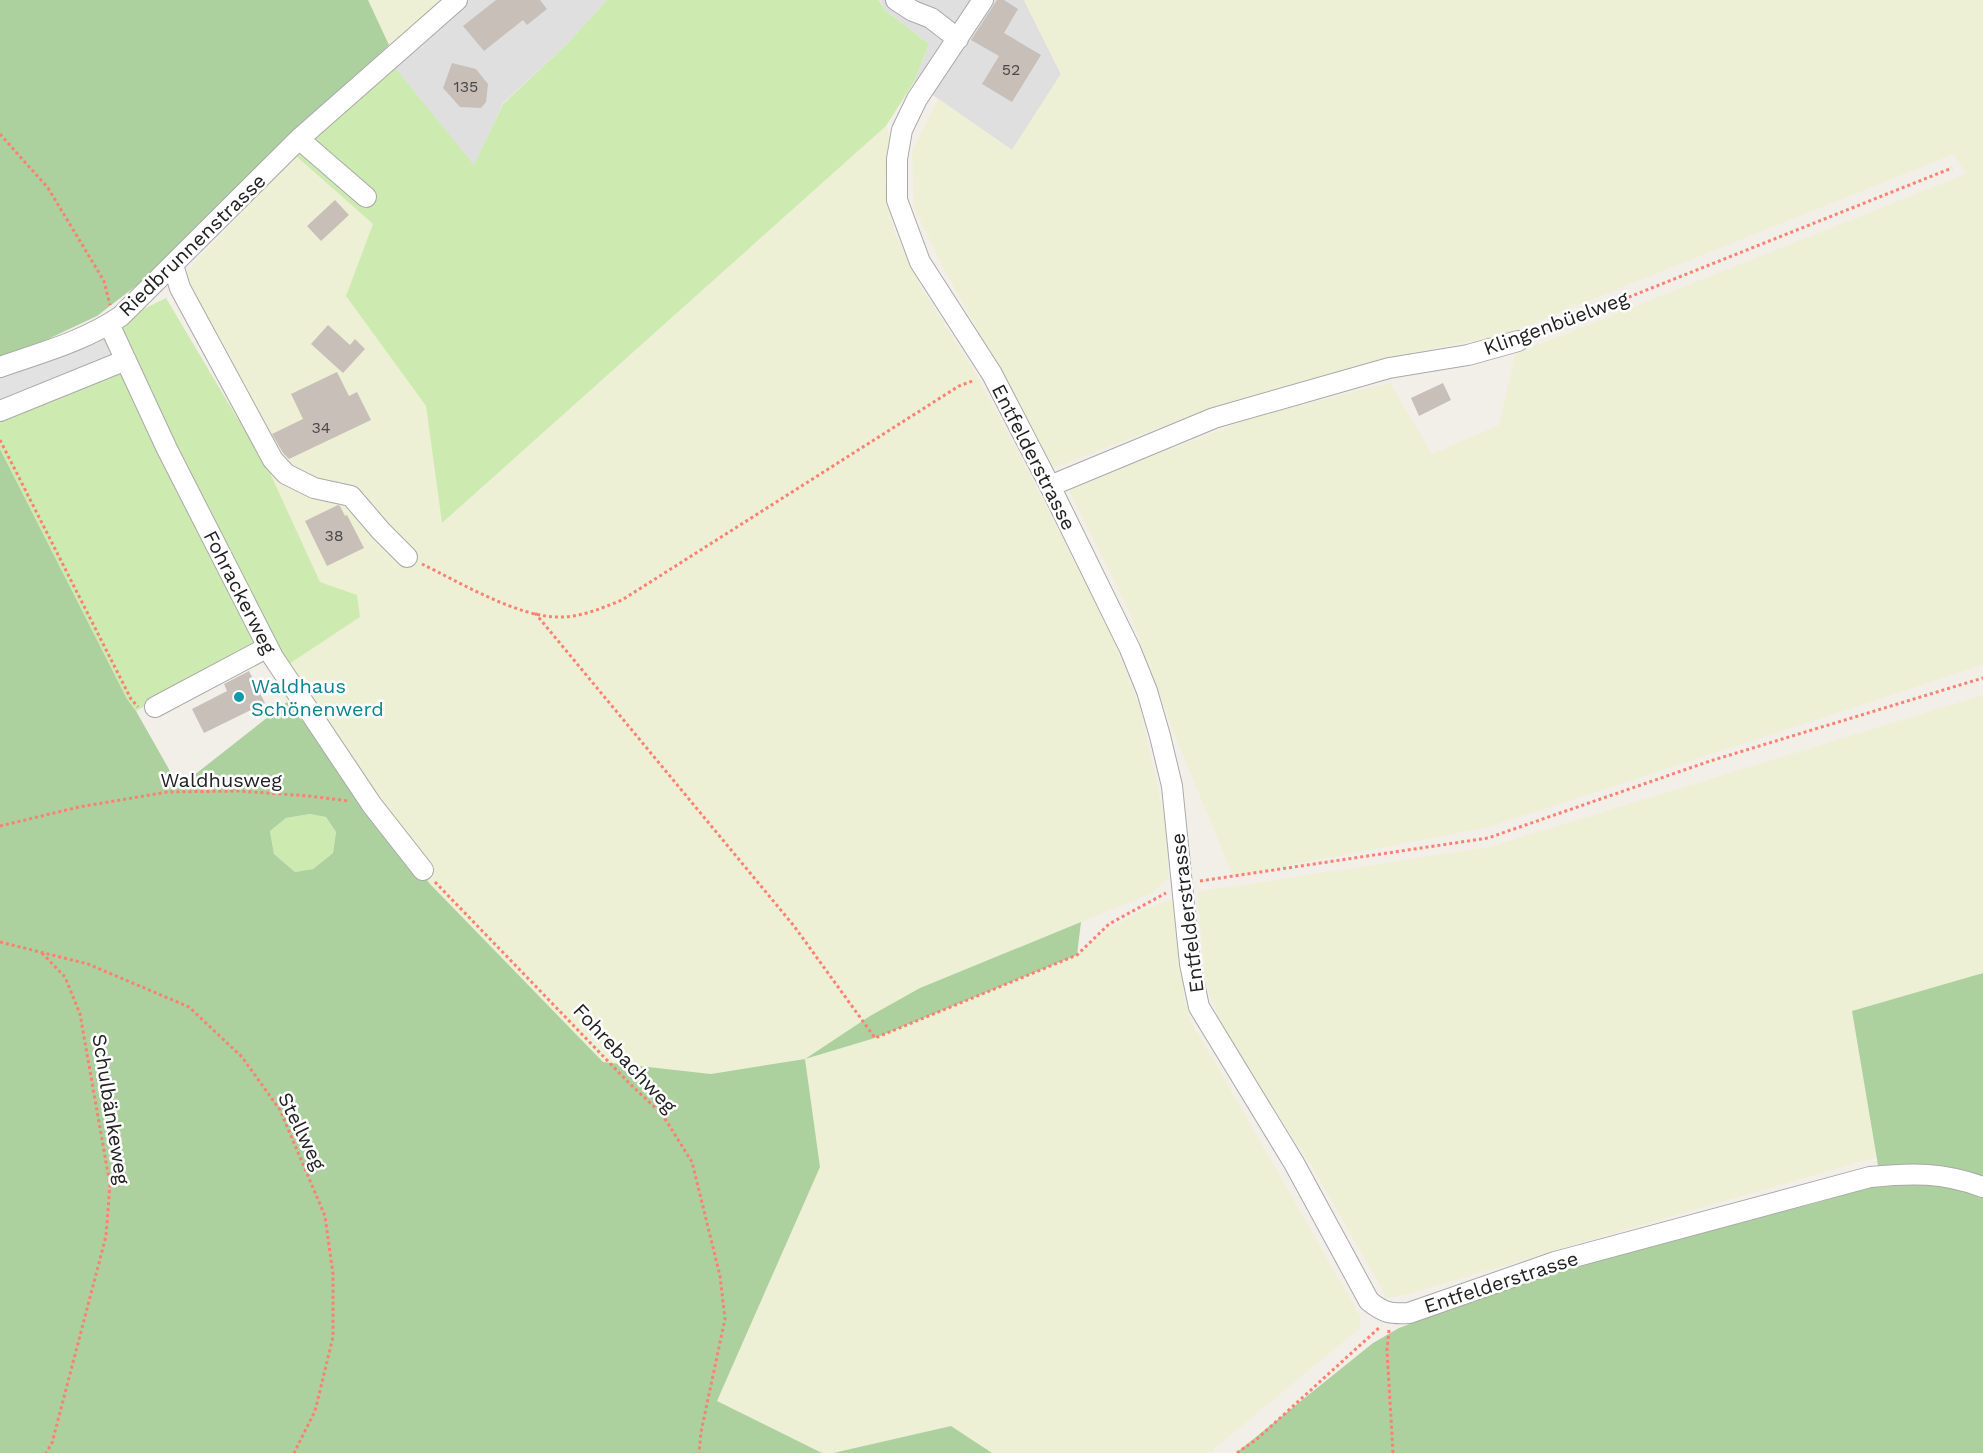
<svg xmlns="http://www.w3.org/2000/svg" width="1983" height="1453" font-family="'Work Sans',sans-serif">
<style>
.residential{fill:#e0dfdf}
.farmland{fill:#eef0d5}
.grass{fill:#cdebb0}
.forest{fill:#add19e;fill-rule:evenodd}
.parking{fill:#e2e2e2}
.building{fill:#c7bfb8}
.lines{fill:none;stroke-linecap:round;stroke-linejoin:round}
.minor-casing{stroke:#a9a9a9;stroke-width:22}
.path{stroke:#fa8072;stroke-width:3;stroke-dasharray:3 3;stroke-linecap:butt}
.minor{stroke:#fff;stroke-width:20}
.culture-dot{fill:#0f9aa8;stroke:#fff;stroke-width:2}
.labels{text-anchor:middle;stroke-width:5;stroke-linejoin:round;paint-order:stroke}
.number-label{font-size:16px;fill:#4b4948}
.street-label{font-size:20px;fill:#222;stroke:#fff}
.culture-label{font-size:20px;fill:#0d838f;stroke:#fff;text-anchor:start}
</style>
<rect width="100%" height="100%" fill="#f2efe9"/>
<!-- residential -->
<path class="residential" d="M 468,0 L 607,0 L 566,45 L 503,103 L 474,166 L 393,65 Z
M 880,0 L 1024,0 L 1061,74 L 1012,150 L 914,82 L 929,44 L 885,10 Z"/>
<!-- farmland -->
<path class="farmland" d="M 368,0 L 442,0 L 389,45 Z
M 1024,0 L 1983,0 L 1983,665 L 1489,827 L 1233,876 L 1175,736 L 1129,611 L 1068,488 L 1260,415 L 1390,383 L 1432,454 L 1499,425 L 1515,354 L 1966,174 L 1954,154 L 1506,334 L 1377,360 L 1219,405 L 1053,468 L 946,273 L 914,208 L 912,151 L 938,99 L 1012,150 L 1061,74 Z
M 886,126 L 890,138 L 885,179 L 894,232 L 921,287 L 973,369 L 1019,453 L 1112,635 L 1140,708 L 1164,816 L 1169,878 L 1152,893 L 920,988 L 807,1058 L 875,1038 L 1077,955 L 1105,931 L 1142,910 L 1170,900 L 1180,903 L 1186,969 L 1183,993 L 1190,1019 L 1360,1316 L 1360,1328 L 1209,1453 L 992,1453 L 951,1426 L 833,1453 L 822,1453 L 717,1401 L 820,1167 L 804,1059 L 711,1074 L 603,1062 L 430,884 L 287,702 L 258,645 L 320,582 L 180,279 L 295,155 L 373,224 L 347,296 L 426,406 L 442,523 Z
M 1983,695 L 1983,973 L 1852,1011 L 1877,1157 L 1672,1216 L 1405,1295 L 1387,1298 L 1315,1172 L 1220,1025 L 1205,980 L 1197,892 L 1489,847 Z"/>
<!-- grass -->
<path class="grass" d="M 607,0 L 879,0 L 885,10 L 929,44 L 914,82 L 886,126 L 442,523 L 426,406 L 346,296 L 373,224 L 295,155 L 393,65 L 474,165 L 503,104 L 566,45 Z
M 166,298 L 270,473 L 320,582 L 357,595 L 360,617 L 286,666 L 258,645 L 136,711 L 127,699 L 0,449 L 0,380 Z
M 310,814 L 326,817 L 336,832 L 333,853 L 313,869 L 295,872 L 274,854 L 270,831 L 286,818 Z"/>
<!-- forest -->
<path class="forest" d="M 0,0 L 368,0 L 389,45 L 292,134 L 150,275 L 97,316 L 27,349 L 0,358 Z
M 0,449 L 127,699 L 136,711 L 179,787 L 287,702 L 360,792 L 430,884 L 603,1062 L 711,1074 L 805,1059 L 870,1016 L 920,988 L 1081,922 L 1077,955 L 875,1038 L 805,1059 L 820,1167 L 717,1401 L 822,1453 L 0,1453 ZM 310,814 L 326,817 L 336,832 L 333,853 L 313,869 L 295,872 L 274,854 L 270,831 L 286,818 Z
M 1983,973 L 1983,1453 L 1236,1453 L 1373,1343 L 1399,1328 L 1538,1275 L 1656,1243 L 1816,1203 L 1881,1183 L 1852,1011 Z
M 951,1426 L 992,1453 L 833,1453 Z"/>
<!-- parking -->
<path class="parking" d="M 103,339 L 120,371 L 0,405 L 0,376 Z"/>
<!-- building -->
<path class="building" d="M 496,0 L 540,0 L 547,9 L 527,25 L 523,20 L 484,51 L 463,26 Z
M 997,0 L 1004,0 L 1018,9 L 1004,33 L 1041,55 L 1012,102 L 982,84 L 999,56 L 971,40 Z
M 452,63 L 476,69 L 488,84 L 486,102 L 481,108 L 460,107 L 443,88 Z
M 335,200 L 349,215 L 321,241 L 307,226 Z
M 328,325 L 350,345 L 355,339 L 365,349 L 343,373 L 311,344 Z
M 337,372 L 349,396 L 357,392 L 371,420 L 289,459 L 283,453 L 272,434 L 303,419 L 291,394 Z
M 1443,383 L 1451,400 L 1419,416 L 1411,398 Z
M 338,505 L 340,506 L 345,516 L 347,515 L 364,548 L 327,566 L 305,521 Z
M 249,671 L 265,703 L 204,733 L 192,709 L 227,691 L 224,684 Z"/>
<g class="lines">
<defs>
<path id="minor" d="M 896,0 L 913,11 L 931,18 L 958,39
M 983,0 L 917,99 L 902,130 L 897,159 L 897,200 L 920,262 L 992,374 L 1050,486 L 1130,649 L 1147,691 L 1160,736 L 1172,786 L 1190,964 L 1199,1007 L 1294,1163 L 1369,1301 C 1384,1313 1390,1314 1409,1313 L 1555,1262 L 1870,1177 C 1912,1173 1942,1172 1983,1187
M 299,139 L 366,197
M 173,265 L 180,288 L 273,460 L 286,474 L 314,488 L 351,496 L 381,531 L 407,557
M 109,324 L 167,449 L 273,657 L 372,805 L 423,870
M 0,367 C 40,353 85,341 121,316 L 299,139 L 457,0
M 0,411 L 126,360
M 1050,486 L 1214,418 L 1389,368 L 1468,355 L 1518,341
M 155,707 L 268,647"/>
</defs>
<!-- minor casing -->
<use href="#minor" class="minor-casing"/>
<!-- path -->
<path class="path" d="M 0,134 L 48,188 L 104,281 L 110,305
M 1534,335 L 1952,168
M 0,440 L 131,699 L 138,707
M 422,564 C 459,582 519,618 560,617 C 582,617 602,608 622,600 L 959,386 L 975,380
M 535,613 L 794,926 L 875,1038 L 1077,955 L 1109,924 L 1166,893
M 0,826 L 79,807 L 167,792 L 239,791 L 309,796 L 348,801
M 1200,881 L 1488,838 L 1710,761 L 1983,678
M 435,882 L 630,1084 L 662,1114 L 692,1162 L 720,1276 L 725,1319 L 701,1432 L 699,1453
M 0,942 L 88,964 L 189,1007 L 242,1057 L 280,1110 L 325,1216 L 333,1274 L 333,1337 L 315,1411 L 294,1453
M 42,953 L 65,977 L 80,1014 L 110,1185 L 106,1236 L 52,1443 L 46,1453
M 1389,1330 L 1387,1350 L 1393,1453
M 1237,1453 L 1257,1439 L 1380,1327"/>
<!-- minor -->
<use href="#minor" class="minor"/>
</g>
<!-- markers -->
<circle class="culture-dot" cx="239" cy="697" r="6"/>
<g class="labels">
<!-- number labels -->
<g class="number-label">
<text x="1011" y="75">52</text>
<text x="466" y="92">135</text>
<text x="321" y="433">34</text>
<text x="334" y="541">38</text>
</g>
<!-- street labels -->
<g class="street-label">
<text transform="translate(192 245) rotate(-44)" y="7">Riedbrunnenstrasse</text>
<text transform="translate(1556 323) rotate(-20)" y="7">Klingenbüelweg</text>
<text transform="translate(1034 457) rotate(63)" y="7">Entfelderstrasse</text>
<text transform="translate(240 592) rotate(63)" y="7">Fohrackerweg</text>
<text x="221" y="787">Waldhusweg</text>
<text transform="translate(1187 913) rotate(-97)" y="7">Entfelderstrasse</text>
<text transform="translate(625 1058) rotate(47)" y="7">Fohrebachweg</text>
<text transform="translate(111 1109) rotate(81)" y="7">Schulbänkeweg</text>
<text transform="translate(302 1131) rotate(64)" y="7">Stellweg</text>
<text transform="translate(1501 1282) rotate(-18)" y="7">Entfelderstrasse</text>
</g>
<!-- culture labels -->
<g class="culture-label">
<text x="251" y="693">Waldhaus<tspan x="251" dy="23">Schönenwerd</tspan></text>
</g>
</g>
</svg>
